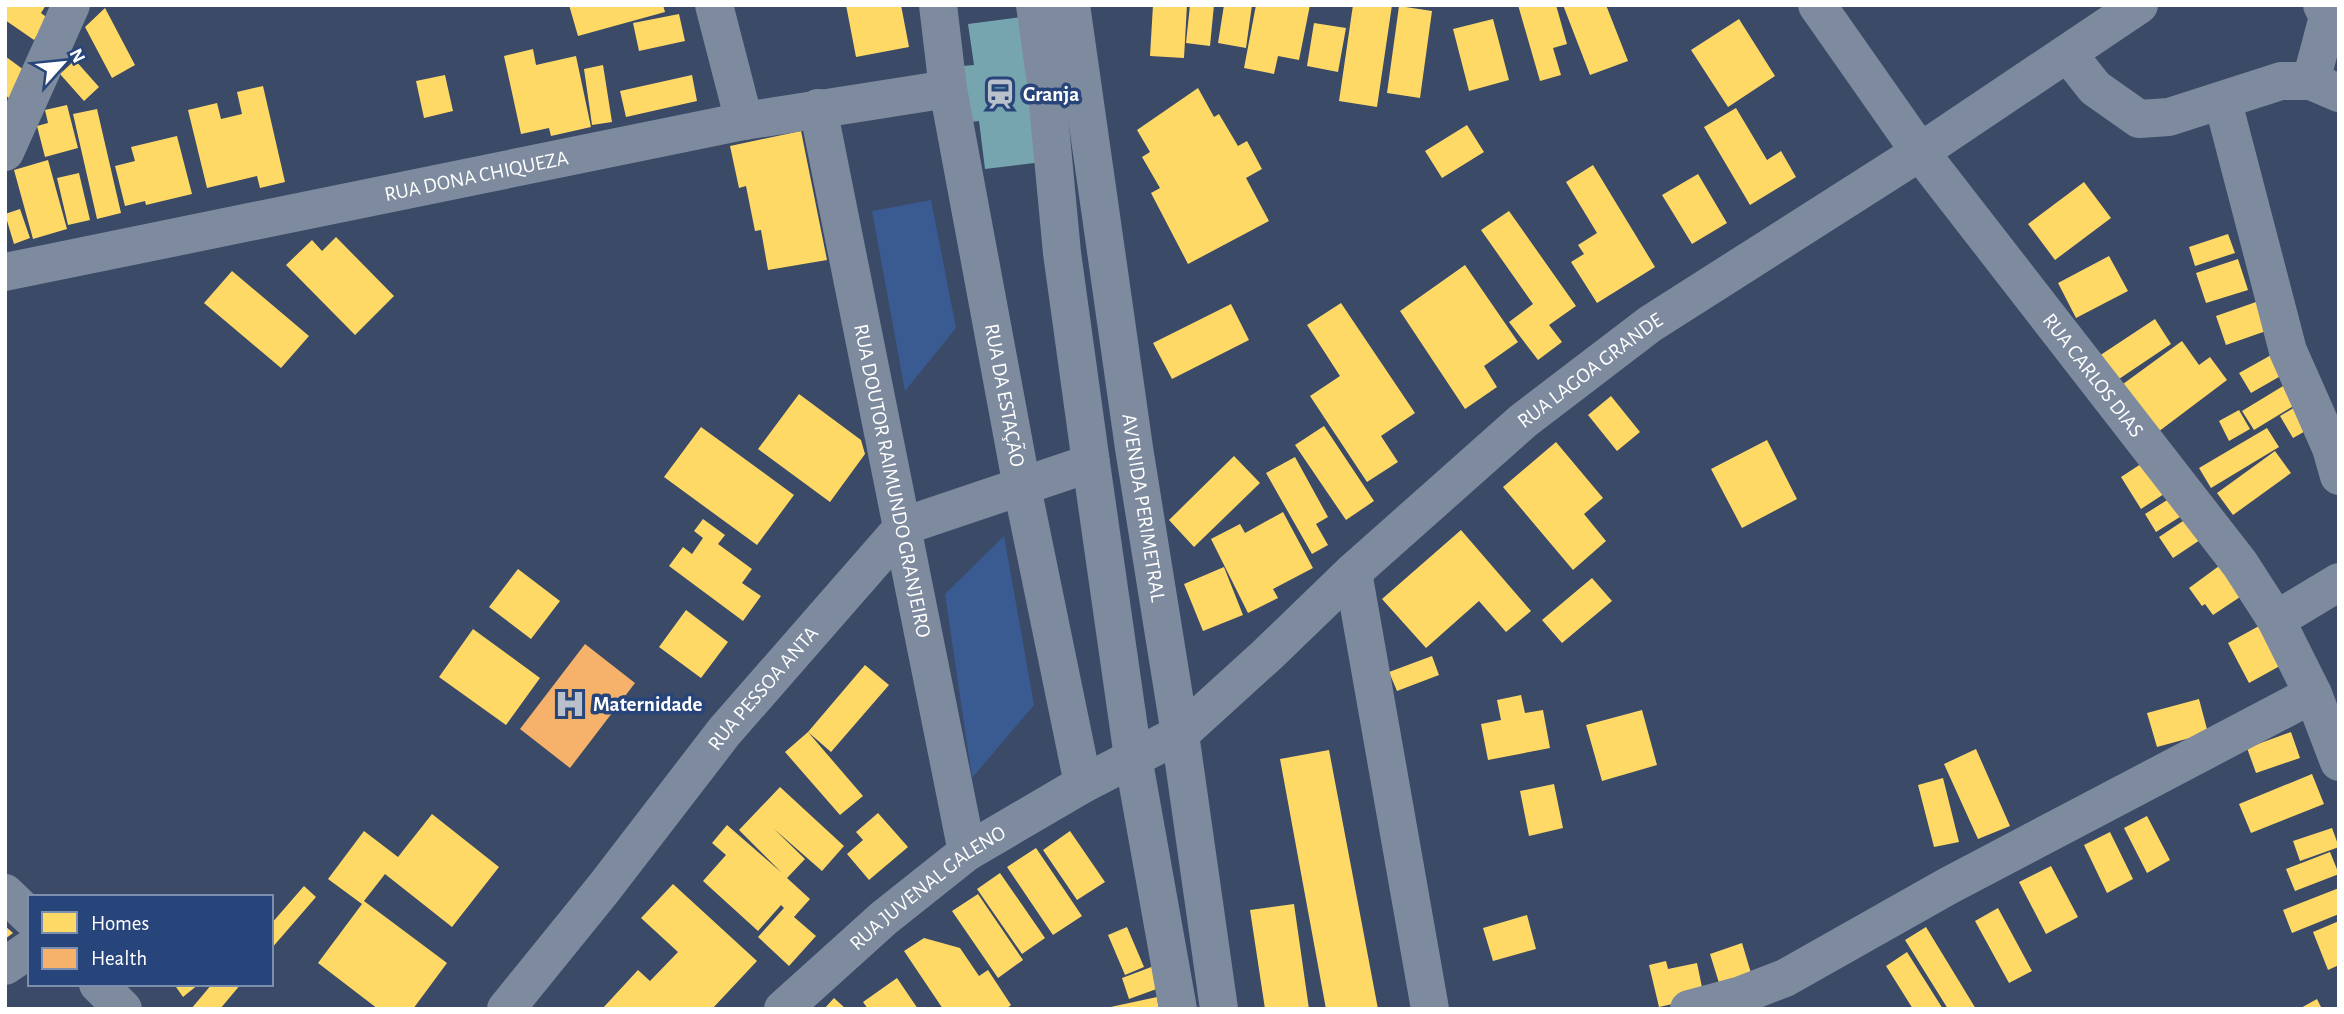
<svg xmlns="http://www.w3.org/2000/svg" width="2344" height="1014" viewBox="0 0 2344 1014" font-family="'Alegreya Sans',sans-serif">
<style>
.green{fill:#3a5b91}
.homes{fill:#ffd966}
.health{fill:#f6b26b}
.public{fill:#76a5af}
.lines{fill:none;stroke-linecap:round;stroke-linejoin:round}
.minor{stroke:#7e8b9e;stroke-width:38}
.labels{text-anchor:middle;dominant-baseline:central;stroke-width:7;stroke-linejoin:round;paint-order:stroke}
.poi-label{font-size:21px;font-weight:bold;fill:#fff;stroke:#27457a;text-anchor:start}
.street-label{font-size:21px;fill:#fff;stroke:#27457a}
</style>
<rect width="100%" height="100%" fill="#3a4a67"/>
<path class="green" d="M 931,200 L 956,328 L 905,391 L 872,211 Z
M 1004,536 L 1034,705 L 972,778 L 945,594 Z"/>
<path class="homes" d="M 5,5 L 46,5 L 41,13 L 49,19 L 34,40 L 5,20 Z
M 569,5 L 663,5 L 665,12 L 578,36 Z
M 846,5 L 901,5 L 909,47 L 856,57 Z
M 1153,5 L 1187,5 L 1184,58 L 1150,56 Z
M 1190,5 L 1214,5 L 1210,46 L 1186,43 Z
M 1224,5 L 1252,5 L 1246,48 L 1218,43 Z
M 1256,5 L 1310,5 L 1299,60 L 1278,56 L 1274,74 L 1244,68 Z
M 1353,5 L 1392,5 L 1377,107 L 1339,101 Z
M 1518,5 L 1556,5 L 1567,44 L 1553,48 L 1561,75 L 1540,81 Z
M 1563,5 L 1606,5 L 1628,61 L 1590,75 Z
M 1399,6 L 1432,11 L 1420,98 L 1387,93 Z
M 105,8 L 135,65 L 112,78 L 85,27 Z
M 679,14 L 685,41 L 639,51 L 633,23 Z
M 1493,19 L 1509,80 L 1469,91 L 1453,29 Z
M 1739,19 L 1775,76 L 1728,107 L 1691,50 Z
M 1314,23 L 1346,28 L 1338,72 L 1307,66 Z
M 533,49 L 536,65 L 576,56 L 591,127 L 551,136 L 549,128 L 521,134 L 504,56 Z
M 5,56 L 28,73 L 10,99 L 5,95 Z
M 75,60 L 99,87 L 84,101 L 60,74 Z
M 603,65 L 612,122 L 592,125 L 584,69 Z
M 445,75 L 453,111 L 424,118 L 416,81 Z
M 692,75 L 697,101 L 626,117 L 620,91 Z
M 263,86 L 285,182 L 260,188 L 257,176 L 207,188 L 188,110 L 217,103 L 221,119 L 242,114 L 237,92 Z
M 1198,88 L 1214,117 L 1219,114 L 1238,146 L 1247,141 L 1262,169 L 1246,178 L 1269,221 L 1188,264 L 1151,193 L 1160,188 L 1142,157 L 1150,152 L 1137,130 Z
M 67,105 L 78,148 L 45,157 L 37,126 L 48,123 L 45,110 Z
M 1736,108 L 1767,160 L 1781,151 L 1796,177 L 1750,205 L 1704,127 Z
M 97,109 L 121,213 L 97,219 L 73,114 Z
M 1467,125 L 1484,152 L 1442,178 L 1425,151 Z
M 801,131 L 827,260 L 768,270 L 761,230 L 755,231 L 746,186 L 739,188 L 730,146 Z
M 177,136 L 192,194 L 146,205 L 145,201 L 125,206 L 115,166 L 135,161 L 131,147 Z
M 48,160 L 67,229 L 33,239 L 14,170 Z
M 1593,165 L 1655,267 L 1597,303 L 1571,262 L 1584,254 L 1578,245 L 1597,233 L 1566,182 Z
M 79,173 L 90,220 L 68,225 L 57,178 Z
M 1698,174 L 1727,223 L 1692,244 L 1662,195 Z
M 2084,182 L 2111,218 L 2055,260 L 2028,224 Z
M 20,209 L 30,238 L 14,244 L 5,214 Z
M 1509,211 L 1576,306 L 1549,325 L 1562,342 L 1538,360 L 1509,322 L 1533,304 L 1481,230 Z
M 2228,234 L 2235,253 L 2195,266 L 2189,247 Z
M 336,237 L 394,296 L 355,335 L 286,265 L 312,240 L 322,251 Z
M 2109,256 L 2128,291 L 2076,318 L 2058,283 Z
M 2238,259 L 2248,290 L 2206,303 L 2196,273 Z
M 1465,265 L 1518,342 L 1484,366 L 1497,387 L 1465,409 L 1400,311 Z
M 232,271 L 309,336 L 281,368 L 204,303 Z
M 2256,302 L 2266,331 L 2226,345 L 2216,316 Z
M 1341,303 L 1415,413 L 1381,436 L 1398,462 L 1367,482 L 1310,396 L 1340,376 L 1307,325 Z
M 1231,304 L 1249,340 L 1172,379 L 1153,343 Z
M 2155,319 L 2171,344 L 2116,381 L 2099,356 Z
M 2182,341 L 2199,365 L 2210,357 L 2227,380 L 2158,432 L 2123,384 Z
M 2273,354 L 2284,374 L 2251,393 L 2239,373 Z
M 2293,380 L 2305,399 L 2254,430 L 2242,411 Z
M 799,394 L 861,440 L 865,454 L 830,502 L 758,449 Z
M 1611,396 L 1640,432 L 1617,451 L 1588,415 Z
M 2305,401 L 2318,424 L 2293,438 L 2280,416 Z
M 2239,410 L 2250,429 L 2229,441 L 2219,421 Z
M 1324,426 L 1374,501 L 1346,520 L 1295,445 Z
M 701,427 L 794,495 L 757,545 L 664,477 Z
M 2267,428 L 2279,447 L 2211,488 L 2199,468 Z
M 1767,440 L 1797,499 L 1742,528 L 1711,469 Z
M 1556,442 L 1603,498 L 1584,514 L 1606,541 L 1573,570 L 1503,487 Z
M 2275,451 L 2291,473 L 2233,515 L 2217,493 Z
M 1234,456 L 1260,483 L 1194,547 L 1169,520 Z
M 1295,457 L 1328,517 L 1316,524 L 1328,545 L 1312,554 L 1266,473 Z
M 2147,460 L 2167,492 L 2141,509 L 2121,477 Z
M 2172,497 L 2183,515 L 2156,532 L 2145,514 Z
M 1283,512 L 1313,568 L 1273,589 L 1278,598 L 1248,613 L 1211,539 L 1240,524 L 1245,533 Z
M 703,519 L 725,535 L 718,544 L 752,569 L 742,583 L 761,596 L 743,621 L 669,566 L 683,547 L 692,554 L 703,538 L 694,531 Z
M 2186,519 L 2200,540 L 2173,558 L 2159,537 Z
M 1461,530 L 1531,611 L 1506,632 L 1479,601 L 1426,648 L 1382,599 Z
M 2219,566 L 2240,597 L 2213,615 L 2205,604 L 2202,606 L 2189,588 Z
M 1224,567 L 1243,615 L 1203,631 L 1184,584 Z
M 518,569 L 560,601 L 531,639 L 489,607 Z
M 1592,578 L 1612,601 L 1562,643 L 1542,620 Z
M 686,610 L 728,642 L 701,678 L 659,647 Z
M 2268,621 L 2289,661 L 2249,683 L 2228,643 Z
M 473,629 L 540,678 L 506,725 L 439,677 Z
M 1432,656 L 1439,675 L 1397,691 L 1389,672 Z
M 865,665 L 889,685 L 831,752 L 808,732 Z
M 1521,695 L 1525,713 L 1543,710 L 1550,748 L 1488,760 L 1481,724 L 1501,720 L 1497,700 Z
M 2199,699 L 2208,733 L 2157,747 L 2147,713 Z
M 1642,710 L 1657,765 L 1602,781 L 1586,725 Z
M 808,732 L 863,796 L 840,815 L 785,752 Z
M 2291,732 L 2300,758 L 2256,773 L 2247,748 Z
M 1976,749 L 2010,826 L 1978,839 L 1944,764 Z
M 1329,750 L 1378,1009 L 1326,1009 L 1280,759 Z
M 2312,774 L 2324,804 L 2251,833 L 2239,804 Z
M 1943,778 L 1959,842 L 1934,847 L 1918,785 Z
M 1554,784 L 1563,828 L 1529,836 L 1520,791 Z
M 780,787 L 844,846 L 822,871 L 773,828 L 805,859 L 787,878 L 810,899 L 794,917 L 816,936 L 789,966 L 758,937 L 784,908 L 781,905 L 758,931 L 703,881 L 726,855 L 712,843 L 727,825 L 782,873 L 739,830 Z
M 878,813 L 908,847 L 869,880 L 847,854 L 863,840 L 856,832 Z
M 432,814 L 499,867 L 452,927 L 385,874 L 364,901 L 447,963 L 413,1009 L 378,1009 L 318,963 L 362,904 L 328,879 L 364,831 L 398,857 Z
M 2147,816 L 2170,860 L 2147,873 L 2124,828 Z
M 2332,828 L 2339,847 L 2300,861 L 2293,841 Z
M 1070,831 L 1105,882 L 1077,900 L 1043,850 Z
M 2110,832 L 2133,879 L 2107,893 L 2084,845 Z
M 1036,848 L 1082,916 L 1053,935 L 1007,867 Z
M 2330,852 L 2339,874 L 2295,891 L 2286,869 Z
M 2051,866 L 2078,917 L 2046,934 L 2019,882 Z
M 1000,873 L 1045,938 L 1022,954 L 977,889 Z
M 673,884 L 757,961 L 712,1009 L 602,1009 L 638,970 L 650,981 L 678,952 L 641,918 Z
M 304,886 L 316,897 L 271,949 L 271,924 Z
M 2339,888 L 2339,914 L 2292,933 L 2283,910 Z
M 978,894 L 1023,960 L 998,978 L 952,911 Z
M 1294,904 L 1309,1009 L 1265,1009 L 1250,910 Z
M 1998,908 L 2032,971 L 2009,983 L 1975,921 Z
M 1527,915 L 1536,949 L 1493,961 L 1483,928 Z
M 2339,921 L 2339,965 L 2328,970 L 2313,932 Z
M 5,926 L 13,933 L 5,939 Z
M 1127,927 L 1144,967 L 1125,975 L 1108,935 Z
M 1926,927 L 1976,1009 L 1948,1009 L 1905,940 Z
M 924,938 L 960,948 L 979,976 L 988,970 L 1011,1005 L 1006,1009 L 943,1009 L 904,951 Z
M 1742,943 L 1751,973 L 1719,983 L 1710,954 Z
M 1907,952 L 1943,1009 L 1913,1009 L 1886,966 Z
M 1666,961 L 1668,969 L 1697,963 L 1704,997 L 1659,1007 L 1649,965 Z
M 1154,966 L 1162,987 L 1129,999 L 1122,978 Z
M 897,978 L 918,1009 L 868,1009 L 863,1002 Z
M 174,984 L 199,984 L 183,997 Z
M 212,984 L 241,984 L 220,1009 L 191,1009 Z
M 1157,997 L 1159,1009 L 1106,1009 L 1106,1008 Z
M 834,998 L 846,1009 L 824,1009 Z
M 2317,999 L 2322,1009 L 2299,1009 Z"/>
<path class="health" d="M 585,644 L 635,683 L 570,768 L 520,729 Z"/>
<path class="public" d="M 1022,17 L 1042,162 L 985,169 L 979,121 L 971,122 L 963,66 L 974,65 L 968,24 Z"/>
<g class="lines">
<g class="minor">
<path d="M 714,5 L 744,121"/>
<path id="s1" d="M 938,5 L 948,89 L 1022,487 L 1083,784"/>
<path d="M 1035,5 L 1046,83 L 1062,253 L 1091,463 L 1133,757 L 1178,1009"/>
<path id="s2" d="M 1071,5 L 1134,448 L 1180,734 L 1219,1009"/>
<path id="s3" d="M 1817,5 L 1920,152 L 2240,564 L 2276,620 L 2313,694 L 2339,762"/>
<path d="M 2068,54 L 2095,88 L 2139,119 L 2169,117 L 2281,81 L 2311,81 L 2339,93"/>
<path d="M 2311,81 L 2328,17 L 2322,5"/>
<path d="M 2223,102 L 2288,351 L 2331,448 L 2339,476"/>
<path id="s4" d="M 818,108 C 866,356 919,604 967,852"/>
<path d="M 5,152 L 71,5"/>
<path id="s5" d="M 5,272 L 744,121 L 948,89"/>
<path d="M 1353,572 L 1430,1009"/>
<path d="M 2276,620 L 2339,582"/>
<path d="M 5,893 L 30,917"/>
<path d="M 5,966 L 30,949"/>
<path d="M 98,984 L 123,1009"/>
<path id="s6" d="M 506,1009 L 604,888 L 724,732 L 904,526 L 1091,463"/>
<path id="s7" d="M 783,1009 L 884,918 L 967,852 L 1083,784 L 1180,734 L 1267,655 L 1353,572 L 1523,421 L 1650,324 L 1920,152 L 2139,5"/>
<path d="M 1689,1009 L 1741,995 L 1785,978 L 1948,886 L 2313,694"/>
</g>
</g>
<defs>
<g id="station-bare" transform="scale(2.415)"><path d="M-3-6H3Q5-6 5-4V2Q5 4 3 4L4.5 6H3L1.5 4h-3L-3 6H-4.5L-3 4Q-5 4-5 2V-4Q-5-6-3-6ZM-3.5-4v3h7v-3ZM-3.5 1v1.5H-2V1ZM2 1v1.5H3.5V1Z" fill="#bac0ca" stroke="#27457a" stroke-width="2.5" paint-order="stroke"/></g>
<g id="hospital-bare" transform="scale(2.415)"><path d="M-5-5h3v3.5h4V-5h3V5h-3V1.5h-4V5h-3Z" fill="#bac0ca" stroke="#27457a" stroke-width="2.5" paint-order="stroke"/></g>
</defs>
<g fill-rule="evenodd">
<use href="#station-bare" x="1000" y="94"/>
<use href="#hospital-bare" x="570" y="704"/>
</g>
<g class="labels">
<g class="poi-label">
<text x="1023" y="94">Granja</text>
<text x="593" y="704">Maternidade</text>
</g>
<g class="street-label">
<text stroke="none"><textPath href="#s5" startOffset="481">RUA DONA CHIQUEZA</textPath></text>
<text stroke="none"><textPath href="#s7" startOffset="1034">RUA LAGOA GRANDE</textPath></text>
<text stroke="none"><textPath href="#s3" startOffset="462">RUA CARLOS DIAS</textPath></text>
<text stroke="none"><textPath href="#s1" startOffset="396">RUA DA ESTAÇÃO</textPath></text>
<text stroke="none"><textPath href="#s4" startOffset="380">RUA DOUTOR RAIMUNDO GRANJEIRO</textPath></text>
<text stroke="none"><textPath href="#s2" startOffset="508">AVENIDA PERIMETRAL</textPath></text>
<text stroke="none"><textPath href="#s6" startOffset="411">RUA PESSOA ANTA</textPath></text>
<text stroke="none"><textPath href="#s7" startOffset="189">RUA JUVENAL GALENO</textPath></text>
</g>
</g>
<rect width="2344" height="1014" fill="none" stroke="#ffffff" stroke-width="14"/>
<rect x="28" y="895" width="245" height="91" fill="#27457a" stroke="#7d8faf" stroke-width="2"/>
<rect x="42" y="912" width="35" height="21" fill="#ffd966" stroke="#7d8faf" stroke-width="2"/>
<text x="91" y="930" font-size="21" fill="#ffffff">Homes</text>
<rect x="42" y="948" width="35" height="21" fill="#f6b26b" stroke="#7d8faf" stroke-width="2"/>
<text x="91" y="965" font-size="21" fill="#ffffff">Health</text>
<g transform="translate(63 63) rotate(63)" stroke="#27457a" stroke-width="5" paint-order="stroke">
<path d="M0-5L12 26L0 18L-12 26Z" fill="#ffffff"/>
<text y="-10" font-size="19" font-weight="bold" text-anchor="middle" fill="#ffffff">N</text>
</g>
</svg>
